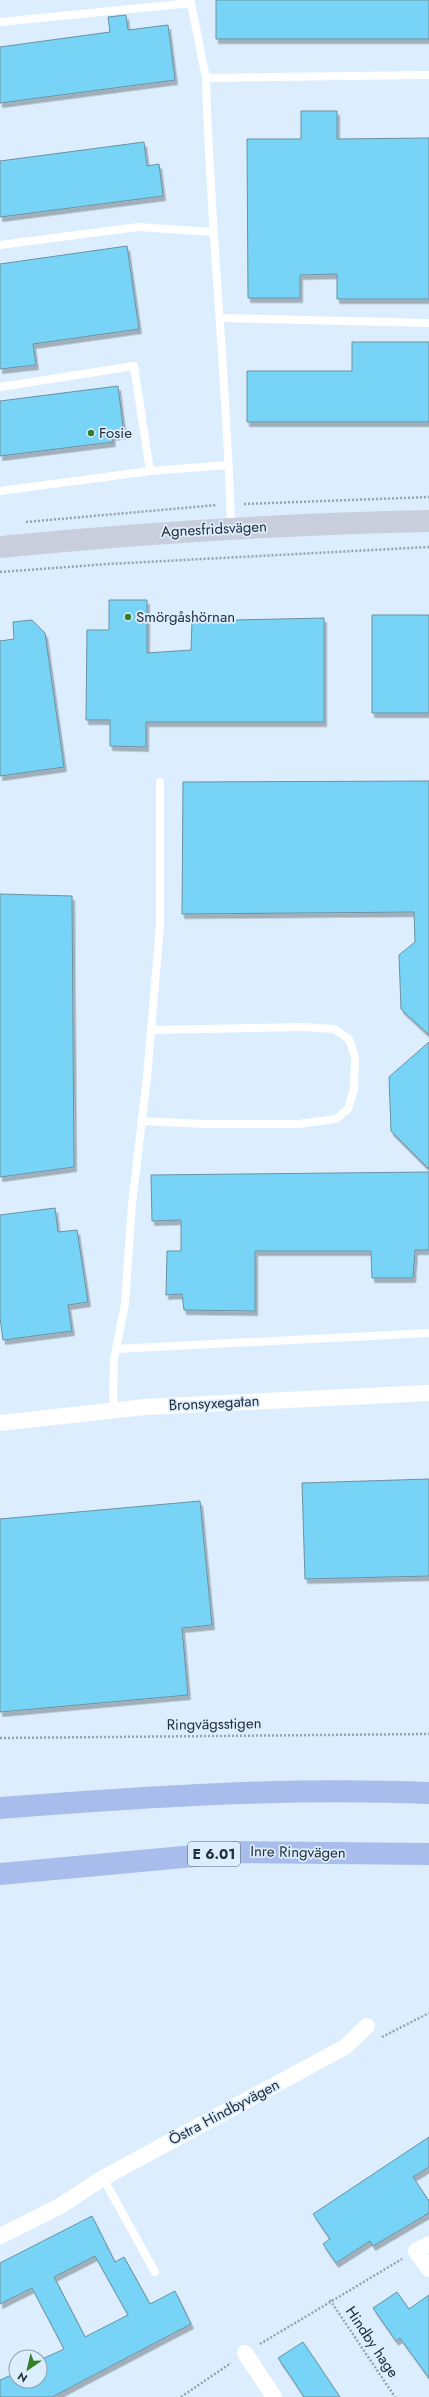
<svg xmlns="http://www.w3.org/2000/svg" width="429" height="2397" viewBox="0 0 429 2397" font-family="Jost,sans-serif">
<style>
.building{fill:#77d4f7;stroke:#6a91a0;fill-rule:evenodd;filter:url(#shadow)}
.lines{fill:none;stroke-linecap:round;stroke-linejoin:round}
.path{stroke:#93a3b0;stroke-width:2.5;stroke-dasharray:2 2;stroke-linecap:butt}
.lane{stroke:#fff;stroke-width:8}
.street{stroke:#fff;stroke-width:16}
.secondary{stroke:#c8cedc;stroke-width:22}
.highway{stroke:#a8bdec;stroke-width:22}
.poi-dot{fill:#337f28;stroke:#dceefe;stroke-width:1.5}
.labels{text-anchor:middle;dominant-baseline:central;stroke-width:3.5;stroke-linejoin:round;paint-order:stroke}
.shield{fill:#dceefe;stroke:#5a6874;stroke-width:1}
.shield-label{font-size:14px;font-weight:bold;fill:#232f39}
.poi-label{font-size:15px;fill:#232f39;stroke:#dceefe;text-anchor:start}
.street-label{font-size:15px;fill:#232f39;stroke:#dceefe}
</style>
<defs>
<filter id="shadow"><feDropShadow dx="2.5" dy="4.5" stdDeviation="0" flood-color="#0004"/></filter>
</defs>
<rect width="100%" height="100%" fill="#dceefe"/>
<path class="building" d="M 216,0 L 429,0 L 429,39 L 216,39 Z
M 126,15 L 128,30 L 168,25 L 175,80 L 0,103 L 0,47 L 110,32 L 108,17 Z
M 301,111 L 337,111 L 337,139 L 429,138 L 429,299 L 337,299 L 337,274 L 300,275 L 300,298 L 248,298 L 247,139 L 301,139 Z
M 144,142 L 147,166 L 159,164 L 163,196 L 0,217 L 0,161 Z
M 127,246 L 139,329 L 33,344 L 36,365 L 0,369 L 0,264 Z
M 352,342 L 429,342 L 429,422 L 247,422 L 247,371 L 352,371 Z
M 118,386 L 124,434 L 112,436 L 113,442 L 0,456 L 0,401 Z
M 109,600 L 147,600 L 147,653 L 191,650 L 192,621 L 324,618 L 324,722 L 146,722 L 146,747 L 110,746 L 110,720 L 86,720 L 87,630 L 109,630 Z
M 372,615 L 429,615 L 429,713 L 372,713 Z
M 32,620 L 45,633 L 64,767 L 0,776 L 0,641 L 14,639 L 13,622 Z
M 429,781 L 429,1035 L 401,1009 L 399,955 L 415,942 L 414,912 L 182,914 L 183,782 Z
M 0,894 L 72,896 L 74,1167 L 0,1177 Z
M 429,1042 L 429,1169 L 391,1131 L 389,1077 Z
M 429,1172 L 429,1250 L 415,1250 L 413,1278 L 372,1278 L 371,1251 L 255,1251 L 255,1311 L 184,1310 L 182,1294 L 166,1295 L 167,1251 L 181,1251 L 181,1220 L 152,1221 L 151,1175 Z
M 55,1208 L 58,1232 L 77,1230 L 88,1302 L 68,1305 L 72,1331 L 3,1340 L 0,1318 L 0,1215 Z
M 429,1479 L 429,1576 L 305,1579 L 302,1483 Z
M 200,1501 L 212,1625 L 182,1628 L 188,1695 L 0,1712 L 0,1519 Z
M 429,2137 L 429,2167 L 413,2177 L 429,2201 L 429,2213 L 373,2246 L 370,2241 L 336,2263 L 323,2244 L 330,2239 L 313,2214 Z
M 92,2216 L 115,2262 L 124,2257 L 150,2304 L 175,2291 L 191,2324 L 52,2397 L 0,2397 L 0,2380 L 16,2373 L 16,2381 L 40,2381 L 40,2360 L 64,2349 L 32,2288 L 0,2304 L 0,2263 ZM 95,2256 L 128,2315 L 85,2337 L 54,2277 Z
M 397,2292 L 409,2309 L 429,2295 L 429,2378 L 400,2338 L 396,2341 L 373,2308 Z
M 303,2342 L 316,2361 L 340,2397 L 304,2397 L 291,2377 L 278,2358 Z"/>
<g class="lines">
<path class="path" d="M 244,504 L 429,497
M 26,522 L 217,505
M 0,572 L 108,564 L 429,547
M 0,1738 L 429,1734
M 382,2037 L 429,2013
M 330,2300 L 395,2397
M 260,2344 L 402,2259
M 181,2397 L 231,2363"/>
<path class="lane" d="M 0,22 L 191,3 L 206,78
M 0,245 L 138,227 L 213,232
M 221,318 L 429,323
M 0,387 L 134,366 L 150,471
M 0,491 L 150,471 L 229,465
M 231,528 C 227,377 210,228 206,78 L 429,75
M 141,1121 L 205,1124 L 298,1124 L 336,1119 L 348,1109 L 354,1089 L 355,1057 L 349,1039 L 334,1029 L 303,1027 L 151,1030
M 116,1349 L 429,1333
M 113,1411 L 114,1359 L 125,1304 L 132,1204 L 147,1077 L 160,926 L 160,782
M 103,2178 L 155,2272"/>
<path class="street" d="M 0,1423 L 145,1407 L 429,1393
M 0,2236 L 60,2206 L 103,2178 L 345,2047 L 367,2026
M 429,2244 L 416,2251 L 429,2269
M 245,2353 L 274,2397"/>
<path class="secondary" d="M 0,547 C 143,533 285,524 429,521"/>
<path class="highway" d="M 0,1808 C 143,1797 286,1787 429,1793
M 0,1874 L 237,1852 L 429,1854"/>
</g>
<g class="poi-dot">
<circle cx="91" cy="433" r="4"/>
<circle cx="128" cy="617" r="4"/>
</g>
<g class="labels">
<rect class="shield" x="188" y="1842" width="52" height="24" rx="3"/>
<g class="shield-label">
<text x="214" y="1854">E 6.01</text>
</g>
<g class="poi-label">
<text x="99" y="433">Fosie</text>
<text x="136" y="617">Smörgåshörnan</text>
</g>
<g class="street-label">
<text transform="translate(214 529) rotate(-3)">Agnesfridsvägen</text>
<text transform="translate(214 1403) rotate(-3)">Bronsyxegatan</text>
<text transform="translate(214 1724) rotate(-1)">Ringvägsstigen</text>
<text transform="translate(298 1852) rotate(1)">Inre Ringvägen</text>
<text transform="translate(224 2112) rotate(-28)">Östra Hindbyvägen</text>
<text transform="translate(372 2342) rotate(56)">Hindby hage</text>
</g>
</g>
<g transform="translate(28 2369) rotate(214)"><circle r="19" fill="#dceefe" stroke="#92a2af"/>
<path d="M0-3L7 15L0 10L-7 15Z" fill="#337f28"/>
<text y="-6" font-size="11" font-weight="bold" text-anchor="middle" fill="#232f39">N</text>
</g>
</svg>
